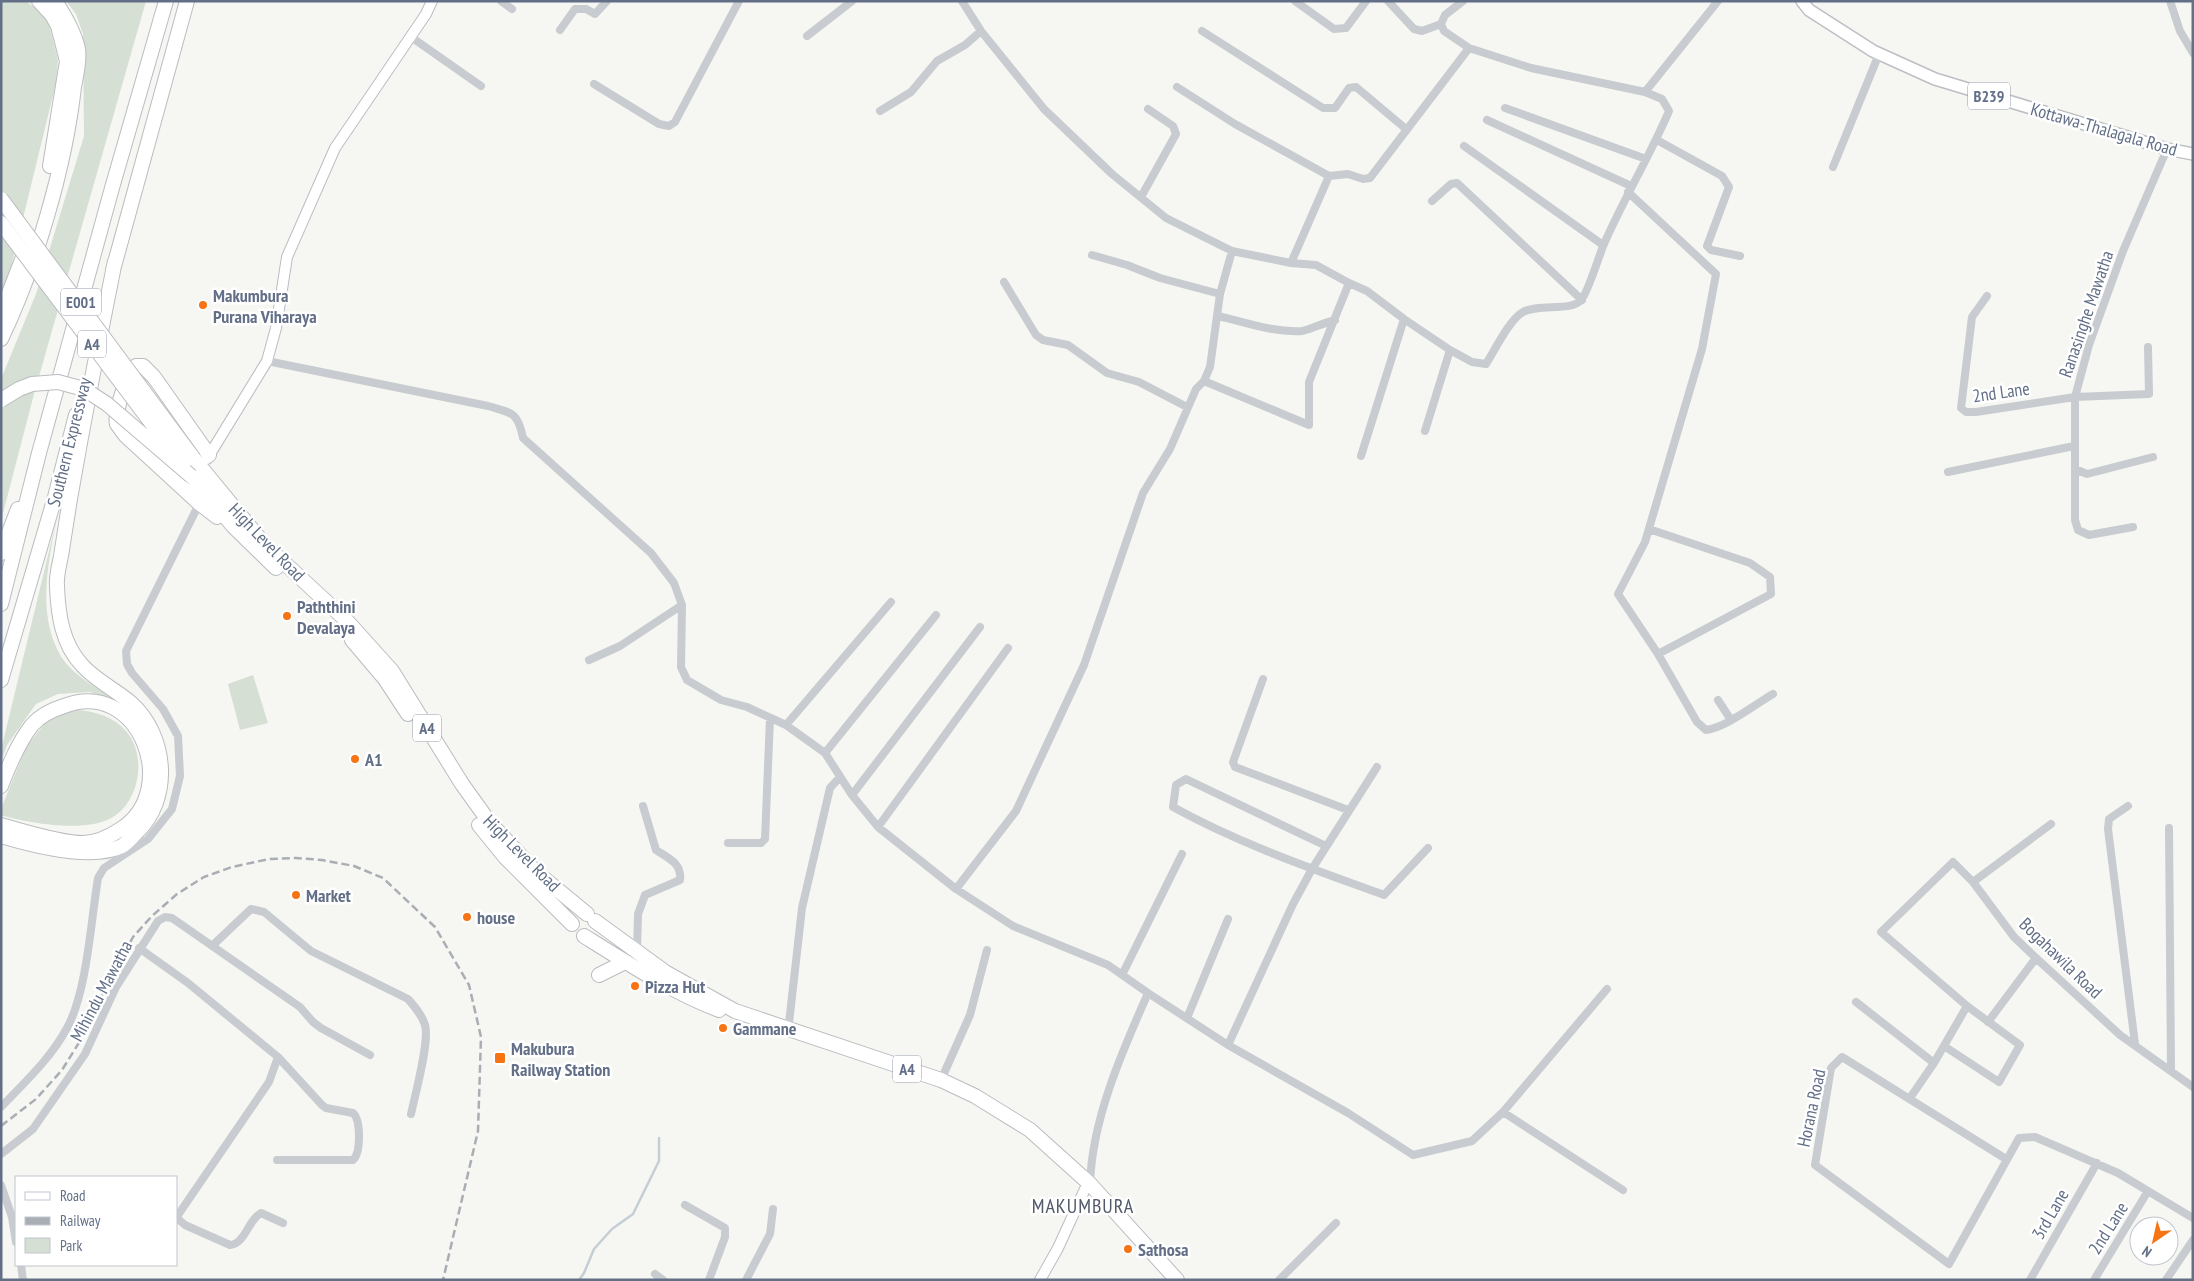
<svg xmlns="http://www.w3.org/2000/svg" width="2194" height="1281" viewBox="0 0 2194 1281" font-family="'PT Sans Narrow',sans-serif">
<style>
.green{fill:#d5dfd3}
.lines{fill:none;stroke-linecap:round;stroke-linejoin:round}
.stream{stroke:#c6ced5;stroke-width:2.5}
.secondary-casing{stroke:#babdc4;stroke-width:12}
.primary-casing{stroke:#bdbfc4;stroke-width:14}
.highway-casing{stroke:#babcc0;stroke-width:16}
.street{stroke:#c8cbcf;stroke-width:8}
.secondary{stroke:#fff;stroke-width:10}
.primary{stroke:#fff;stroke-width:11}
.highway{stroke:#fff;stroke-width:14}
.rail{stroke:#a9adb4;stroke-width:2.5;stroke-dasharray:8 4;stroke-linecap:butt}
.highway-bridge-casing{stroke:#babcc0;stroke-width:16;stroke-linecap:butt}
.highway-bridge{stroke:#fff;stroke-width:14}
.poi-dot{fill:#f67413;stroke:#fff;stroke-width:2}
.labels{text-anchor:middle;dominant-baseline:central;stroke-width:5;stroke-linejoin:round;paint-order:stroke}
.shield{fill:#fff;stroke:#919aab;stroke-width:1}
.shield-label{font-size:16px;font-weight:bold;fill:#626f87}
.street-label{font-size:18px;fill:#626f87;stroke:#fff}
.poi-label{font-size:18px;font-weight:bold;fill:#626f87;stroke:#fff;text-anchor:start}
.quarter-label{font-size:20px;letter-spacing:1px;fill:#515a6b;stroke:#fff}
</style>
<rect width="100%" height="100%" fill="#f6f7f3"/>
<path class="green" d="M 1,1 L 26,1 L 39,11 L 49,24 L 58,60 L 56,83 L 7,284 L 1,301 Z
M 66,1 L 146,1 L 34,394 L 1,521 L 1,379 L 36,294 L 84,136 L 83,34 L 76,14 Z
M 57,518 C 48,564 36,616 62,658 C 74,676 99,689 117,701 L 113,703 L 90,692 L 58,694 L 36,704 L 7,745 L 1,762 L 1,750 Z
M 253,675 L 268,723 L 240,730 L 228,684 Z
M 69,709 C 88,710 108,714 122,727 C 147,749 142,796 116,815 C 91,834 30,824 1,815 L 1,809 L 26,747 L 50,717 Z"/>
<g class="lines">
<path class="stream" d="M 579,1280 L 584,1273 L 594,1249 L 612,1229 L 633,1214 L 659,1161 L 659,1138"/>
<g class="secondary-casing">
<path id="secondary" d="M 207,459 L 267,361 L 276,328 L 287,257 L 335,148 L 426,14 L 432,1
M 1040,1280 L 1058,1248 L 1085,1189 L 1090,1184"/>
</g>
<g class="primary-casing">
<path id="primary" d="M 1802,1 L 1809,10 L 1873,51 L 1935,79 L 2167,149 L 2193,154"/>
</g>
<g class="highway-casing">
<path id="highway" d="M 39,1 L 52,15 L 58,26 L 67,61 L 50,166
M 113,270 L 187,1
M 1,314 L 28,244
M 1,339 C 36,266 65,167 74,87 C 76,76 80,60 78,49 C 74,31 65,16 55,1
M 209,455 L 154,377 L 143,366 L 136,366 C 127,375 114,412 117,424 L 125,435 L 199,503 L 217,517
M 194,459 L 264,544 L 347,621 L 392,671 L 462,784 L 490,823 L 536,872 L 587,914
M 185,468 L 233,526 L 276,568
M 1,553 L 18,509
M 1,604 L 39,453 L 112,188 L 166,1
M 352,640 L 385,679 L 408,714
M 1,680 L 55,497 L 76,415
M 1,786 C 9,765 18,743 32,725 C 41,715 51,710 64,706 C 139,677 182,790 121,829 C 109,837 97,843 83,843 C 60,843 23,831 1,825
M 479,825 L 505,857 L 572,924
M 1,836 C 31,845 92,861 122,846 C 127,843 132,837 136,833 C 173,799 167,735 131,703 C 116,690 95,680 82,665 C 62,644 58,614 57,586 C 56,577 59,566 61,556 C 64,537 67,518 70,499 C 84,419 99,340 115,261
M 595,921 L 665,972 L 735,1011 L 941,1080 L 975,1096 L 1030,1130 L 1090,1184 L 1177,1280
M 584,936 C 627,963 672,992 719,1010
M 599,975 L 625,962"/>
</g>
<path class="street" d="M 501,1 L 512,9
M 962,1 L 981,31 L 1044,109 L 1112,174 L 1166,218 L 1232,251 L 1291,263 L 1316,265 L 1349,283 L 1309,382 L 1309,425 L 1204,381
M 1295,1 L 1334,29 L 1346,28 L 1366,1
M 1388,1 L 1414,29 L 1422,31 L 1441,24
M 2170,1 L 2180,31 L 2193,53
M 560,30 L 575,9 L 586,9 L 595,14 L 607,1
M 1202,31 L 1323,108 L 1335,108 L 1349,88 L 1356,87 L 1406,129
M 807,36 L 852,1
M 411,37 L 481,86
M 594,84 L 659,124 L 669,126 L 675,122 L 739,1
M 1177,87 L 1235,124 L 1329,176 L 1291,263
M 1645,92 L 1718,1
M 1505,108 L 1646,159
M 880,111 L 911,92 L 937,61 L 965,45 L 981,31
M 1487,120 L 1631,186
M 1657,140 L 1722,176 L 1729,187 L 1707,246 L 1711,250 L 1740,256
M 1464,146 L 1603,245
M 1833,167 L 1879,54
M 1329,176 L 1348,174 L 1363,179 L 1370,178 L 1469,48
M 1628,192 L 1716,274 L 1702,349 L 1645,542 L 1618,594 L 1658,654 L 1697,722 L 1706,730 C 1727,727 1754,705 1773,694
M 1141,197 L 1176,134 L 1173,126 L 1148,109
M 1432,201 L 1451,184 L 1457,183 L 1582,300
M 1092,255 L 1127,265 L 1160,278 L 1220,294
M 1004,282 L 1036,335 L 1043,340 L 1068,345 L 1107,373 L 1139,382 L 1187,407
M 1349,283 L 1367,291 L 1404,319 L 1450,350 L 1472,362 L 1486,364 C 1495,350 1509,320 1523,312 C 1539,303 1571,312 1581,300 C 1588,293 1599,255 1604,244 C 1624,198 1650,156 1669,111 L 1662,99 L 1645,92 L 1531,68 L 1469,48 L 1444,31 L 1441,24 L 1445,15 L 1463,1
M 1987,296 L 1972,317 L 1961,408 L 1966,412 L 1976,412 L 2075,397 L 2149,394 L 2148,347
M 1218,316 C 1245,322 1274,333 1302,331 C 1309,330 1326,322 1335,320
M 267,361 L 488,406 C 512,413 518,412 523,438 L 651,553 L 674,583 L 682,605 L 681,667 L 687,680 L 721,700 L 747,707 L 786,725 L 825,753 L 852,795 L 878,827 L 956,889 L 1013,926 L 1108,965 L 1148,993 C 1122,1052 1092,1119 1090,1184
M 1425,431 L 1450,350
M 1361,456 L 1404,319
M 2075,469 L 2087,474 L 2153,457
M 1948,472 L 2074,446
M 2133,527 L 2089,535 L 2078,530 L 2075,520 L 2075,397 L 2089,345 L 2123,251 L 2167,149
M 1649,529 L 1750,563 L 1770,577 L 1771,594 L 1658,654
M 589,660 L 620,646 L 682,605
M 1263,679 L 1233,762 L 1235,767 L 1348,810
M 1718,700 L 1731,720
M 786,725 L 891,602
M 825,753 L 936,615
M 852,795 L 980,627
M 2128,806 L 2109,819 L 2108,829 L 2135,1044
M 2051,824 L 1973,882 L 2014,937 L 2036,958 L 2120,1035 L 2193,1087
M 878,827 L 1008,648
M 2169,828 L 2171,1070
M 728,843 L 761,843 L 765,839 L 770,718
M 1326,846 L 1186,779 L 1176,785 L 1173,807 C 1240,844 1313,869 1384,895 L 1428,848
M 956,889 L 1016,811 L 1084,665 L 1143,493 L 1170,449 L 1196,389 L 1204,381 L 1210,367 L 1220,294 L 1232,251
M 212,946 L 251,909 L 264,912 L 311,951 L 408,999 C 415,1007 422,1015 425,1025 C 430,1041 415,1095 411,1114
M 139,948 L 188,983 L 278,1057 L 269,1082 L 178,1215 L 178,1219 L 185,1225 L 230,1245 C 245,1244 248,1220 261,1213 L 283,1223
M 637,952 L 638,914 L 645,895 L 680,880 C 682,863 668,858 656,850 L 643,806
M 1122,975 L 1182,854
M 1148,993 L 1228,1045 L 1293,904 L 1312,869 L 1377,767
M 1856,1002 L 1934,1063
M 1187,1018 L 1228,919
M 1988,1022 L 2036,958
M 788,1032 L 802,908 L 830,788 L 840,777
M 1228,1045 L 1348,1113 L 1413,1155 L 1472,1141 L 1503,1112 L 1607,989
M 1944,1046 L 1999,1082 L 2020,1045 L 1967,1006
M 941,1080 L 970,1015 L 987,950
M 1910,1098 L 1934,1063 L 1967,1006 L 1881,932 L 1953,862 L 1973,882
M 1,1107 C 25,1082 51,1058 67,1028 C 87,992 91,920 98,878 L 104,868 L 148,839 L 172,809 L 180,776 L 178,736 L 163,709 L 132,673 L 127,664 L 126,651 L 200,502
M 1503,1112 L 1623,1190
M 1,1154 L 33,1129 L 85,1054 L 116,987 L 158,921 L 165,917 L 172,918 L 300,1007 L 313,1022 L 321,1028 L 370,1055
M 2006,1159 L 1842,1057 L 1831,1068 L 1815,1165 L 1949,1264 L 2019,1138 L 2035,1137 L 2118,1173 L 2193,1218
M 277,1160 L 353,1160 C 361,1153 361,1120 353,1113 L 326,1108 L 322,1105 L 278,1057
M 1,1185 L 12,1217 L 16,1242
M 685,1205 L 725,1228 L 725,1237 L 709,1280
M 21,1265 L 23,1280
M 655,1274 L 663,1280
M 746,1280 L 770,1234 L 773,1209
M 1279,1280 L 1336,1223
M 2030,1280 L 2097,1163
M 2094,1280 L 2148,1191
M 2166,1280 L 2193,1240"/>
<use href="#secondary" class="secondary"/>
<use href="#primary" class="primary"/>
<use href="#highway" class="highway"/>
<path class="rail" d="M 1,1126 L 36,1099 L 62,1070 L 80,1041 L 100,999 L 133,937 L 152,916 L 177,894 L 204,877 L 232,867 L 269,859 L 296,858 L 322,860 L 354,866 L 383,878 L 435,927 L 469,985 L 481,1037 L 478,1131 L 443,1280"/>
<g class="highway-bridge-casing">
<path id="highway-bridge" d="M 1,199 L 194,459
M 1,223 L 183,465
M 1,400 L 19,389 L 32,384 L 58,382 L 84,389 L 107,404 L 191,476"/>
</g>
<use href="#highway-bridge" class="highway-bridge"/>
</g>
<g class="poi-dot">
<circle cx="203" cy="305" r="5"/>
<circle cx="287" cy="616" r="5"/>
<circle cx="355" cy="759" r="5"/>
<circle cx="296" cy="895" r="5"/>
<circle cx="467" cy="917" r="5"/>
<circle cx="635" cy="986" r="5"/>
<circle cx="723" cy="1028" r="5"/>
<rect x="494" y="1052" width="12" height="12" rx="2.5"/>
<circle cx="1128" cy="1249" r="5"/>
</g>
<g class="labels">
<g class="shield">
<rect x="1968" y="82.5" width="42" height="27" rx="4"/>
<rect x="61" y="288.5" width="40" height="27" rx="4"/>
<rect x="78" y="330.5" width="28" height="27" rx="4"/>
<rect x="413" y="714.5" width="28" height="27" rx="4"/>
<rect x="893" y="1055.5" width="28" height="27" rx="4"/>
</g>
<g class="shield-label">
<text x="1989" y="96">B239</text>
<text x="81" y="302">E001</text>
<text x="92" y="344">A4</text>
<text x="427" y="728">A4</text>
<text x="907" y="1069">A4</text>
</g>
<g class="street-label">
<text transform="translate(2104 129) rotate(16)">Kottawa-Thalagala Road</text>
<text transform="translate(2086 314) rotate(-71)">Ranasinghe Mawatha</text>
<text transform="translate(2001 392) rotate(-8)">2nd Lane</text>
<text transform="translate(69 442) rotate(-76)">Southern Expressway</text>
<text transform="translate(267 542) rotate(46)">High Level Road</text>
<text transform="translate(522 853) rotate(45)">High Level Road</text>
<text transform="translate(2061 958) rotate(44)">Bogahawila Road</text>
<text transform="translate(101 991) rotate(-62)">Mihindu Mawatha</text>
<text transform="translate(1811 1108) rotate(-78)">Horana Road</text>
<text transform="translate(2050 1214) rotate(-60)">3rd Lane</text>
<text transform="translate(2108 1228) rotate(-58)">2nd Lane</text>
</g>
<g class="poi-label">
<text x="213" y="295">Makumbura<tspan x="213" dy="21">Purana Viharaya</tspan></text>
<text x="297" y="606">Paththini<tspan x="297" dy="21">Devalaya</tspan></text>
<text x="365" y="759">A1</text>
<text x="306" y="895">Market</text>
<text x="477" y="917">house</text>
<text x="645" y="986">Pizza Hut</text>
<text x="733" y="1028">Gammane</text>
<text x="511" y="1048">Makubura<tspan x="511" dy="21">Railway Station</tspan></text>
<text x="1138" y="1249">Sathosa</text>
</g>
<g class="quarter-label">
<text x="1083" y="1206">MAKUMBURA</text>
</g>
</g>
<rect width="2194" height="1281" fill="none" stroke="#626f87" stroke-width="5"/>
<rect x="15" y="1176" width="162" height="90" fill="#ffffff" stroke="#c0c5cf"/>
<rect x="25" y="1192" width="25" height="8" fill="#ffffff" stroke="#c0c5cf"/>
<text x="60" y="1201" font-size="15" fill="#626f87">Road</text>
<rect x="25" y="1217" width="25" height="8" fill="#a9adb4" stroke="#c0c5cf"/>
<text x="60" y="1226" font-size="15" fill="#626f87">Railway</text>
<rect x="25" y="1238" width="25" height="15" fill="#d5dfd3" stroke="#c0c5cf"/>
<text x="60" y="1251" font-size="15" fill="#626f87">Park</text>
<g transform="translate(2154 1241) rotate(214)"><circle r="24" fill="#ffffff" stroke="#c0c5cf"/>
<path d="M0-4L9 19L0 12L-9 19Z" fill="#f67413"/>
<text y="-8" font-size="14" font-weight="bold" text-anchor="middle" fill="#626f87">N</text>
</g>
</svg>
